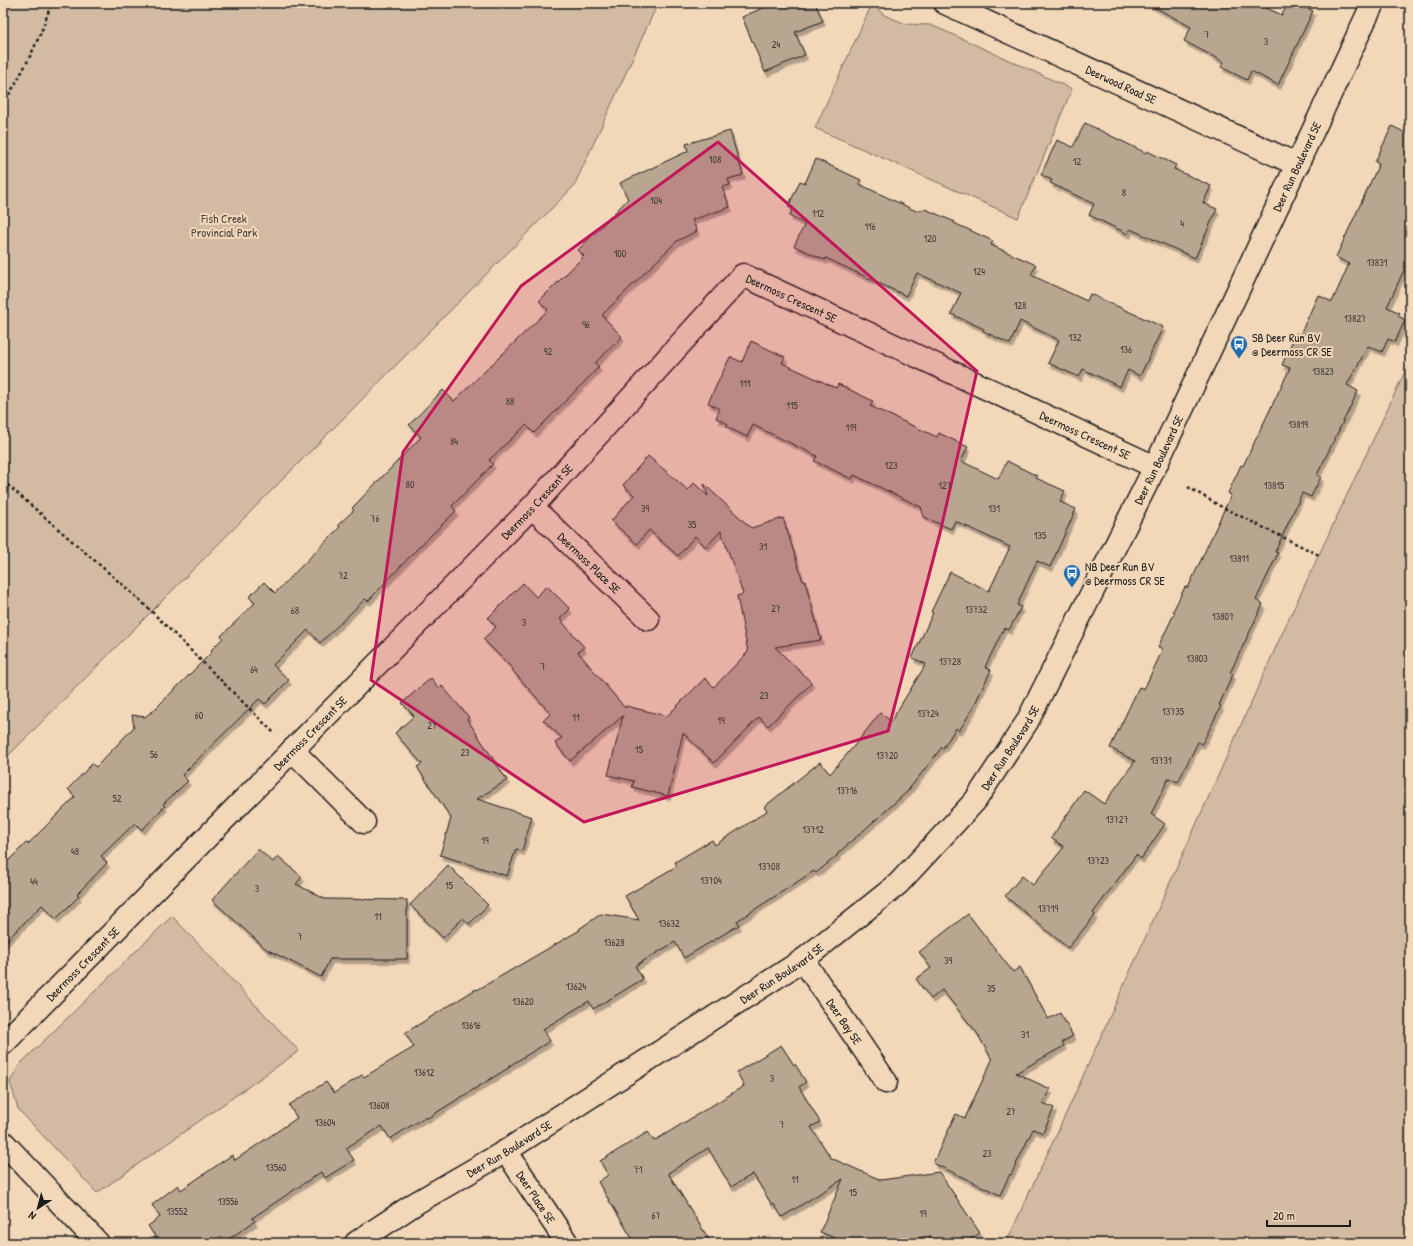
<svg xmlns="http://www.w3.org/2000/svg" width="1413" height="1246" viewBox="0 0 1413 1246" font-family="'Patrick Hand',sans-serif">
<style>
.green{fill:#d2bba2;stroke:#776c5f}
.building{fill:#b9a690;stroke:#1c1c1c;filter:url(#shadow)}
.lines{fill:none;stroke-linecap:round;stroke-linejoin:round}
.minor-casing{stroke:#1c1c1c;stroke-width:25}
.path{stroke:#1c1c1c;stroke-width:2.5;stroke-dasharray:3 3;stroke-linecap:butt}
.minor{stroke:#f2d7b9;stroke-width:22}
.marked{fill:#c2185b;fill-opacity:0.2;stroke:#c2185b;stroke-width:3;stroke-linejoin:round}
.labels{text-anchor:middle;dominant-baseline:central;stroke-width:4;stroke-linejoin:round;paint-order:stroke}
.number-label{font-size:10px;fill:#433e39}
.street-label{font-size:12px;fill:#1c1c1c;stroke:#f2d7b9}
.park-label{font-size:12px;fill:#4a443e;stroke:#f2d7b9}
.poi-label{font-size:12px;fill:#1c1c1c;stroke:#f2d7b9;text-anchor:start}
</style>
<defs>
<filter id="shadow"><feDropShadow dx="2.5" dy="4.5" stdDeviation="0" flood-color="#0004"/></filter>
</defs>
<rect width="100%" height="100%" fill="#f2d7b9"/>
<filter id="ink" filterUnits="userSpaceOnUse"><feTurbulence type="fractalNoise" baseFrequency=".025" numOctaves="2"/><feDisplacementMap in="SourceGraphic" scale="8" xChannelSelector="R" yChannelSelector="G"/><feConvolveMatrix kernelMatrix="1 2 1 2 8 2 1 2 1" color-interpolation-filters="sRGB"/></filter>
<g filter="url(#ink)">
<path class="green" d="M 3,3 L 658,3 L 574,186 L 3,761 Z
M 872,4 L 884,15 L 906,24 L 930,25 L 945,31 L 1072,89 L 1018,218 L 815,128 Z
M 1410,361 L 1410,1243 L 1006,1243 L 1070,1105 L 1285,627 Z
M 172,916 L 299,1051 L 97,1193 L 18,1109 L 10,1082 L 19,1065 Z"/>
<path class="building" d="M 774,3 L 815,3 L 823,21 L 795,32 L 805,55 L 765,72 L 742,17 Z
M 1147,3 L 1255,3 L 1282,15 L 1288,3 L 1295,3 L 1313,11 L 1278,85 L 1251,71 L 1247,80 L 1221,67 L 1224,62 L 1184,41 L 1191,27 Z
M 1085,123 L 1146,153 L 1147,151 L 1176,165 L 1174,169 L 1211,186 L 1203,203 L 1217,209 L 1195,258 L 1130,229 L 1128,234 L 1089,215 L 1094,204 L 1050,183 L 1052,180 L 1041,175 L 1057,140 L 1073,147 Z
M 1392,126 L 1410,135 L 1410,257 L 1387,307 L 1400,313 L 1398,316 L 1405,320 L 1395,342 L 1388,339 L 1382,352 L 1368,346 L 1347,385 L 1358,391 L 1317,475 L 1321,477 L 1311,497 L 1302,493 L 1275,552 L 1278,553 L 1256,600 L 1263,604 L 1230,673 L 1233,674 L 1219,705 L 1221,706 L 1202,744 L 1198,742 L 1178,782 L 1169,778 L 1151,814 L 1165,824 L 1141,859 L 1136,855 L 1093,913 L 1095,915 L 1068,948 L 1005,896 L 1022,876 L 1033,885 L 1064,847 L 1051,838 L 1084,790 L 1104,804 L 1135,761 L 1110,748 L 1139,687 L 1144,689 L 1163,649 L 1158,647 L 1175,612 L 1173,611 L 1185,587 L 1188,588 L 1231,495 L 1228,493 L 1241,465 L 1243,466 L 1290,368 L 1282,365 L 1296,333 L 1300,335 L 1318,295 L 1332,302 L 1349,264 L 1336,257 L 1379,164 L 1375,162 Z
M 730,131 L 743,175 L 728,179 L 730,185 L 722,187 L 730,207 L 692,220 L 697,231 L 677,241 L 602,315 L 622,337 L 595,363 L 599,367 L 534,433 L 526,425 L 489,460 L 493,464 L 452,506 L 456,511 L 417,549 L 368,601 L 365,599 L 320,643 L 308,630 L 273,665 L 289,680 L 265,704 L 259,699 L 182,775 L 188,781 L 163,804 L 165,806 L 142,830 L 135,823 L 101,856 L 107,863 L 77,894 L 79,896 L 56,919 L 42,905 L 3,944 L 3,866 L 26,843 L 28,844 L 75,797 L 68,789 L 92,764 L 96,767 L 134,727 L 132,715 L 145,717 L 151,712 L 151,713 L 212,652 L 211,650 L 223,638 L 221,636 L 255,603 L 249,597 L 264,582 L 275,593 L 340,527 L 338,525 L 354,510 L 352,508 L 421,437 L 409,425 L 443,390 L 454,401 L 548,310 L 539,301 L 584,256 L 578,250 L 628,199 L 620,183 L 688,151 L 686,144 Z
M 816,159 L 861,180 L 859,184 L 916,211 L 925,209 L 955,222 L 954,223 L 993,241 L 991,245 L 1036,265 L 1031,275 L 1087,301 L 1090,294 L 1163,327 L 1140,376 L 1128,370 L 1120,387 L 1083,369 L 1079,377 L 1048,363 L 1059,340 L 1020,321 L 1010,344 L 983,331 L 984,329 L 951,314 L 961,293 L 917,273 L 906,296 L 826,258 L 825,260 L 794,246 L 805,224 L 789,216 L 793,209 L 788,207 L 800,181 L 805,183 Z
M 751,341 L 785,357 L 782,363 L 836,388 L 838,384 L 873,401 L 870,406 L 937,437 L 939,433 L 968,447 L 961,461 L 998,479 L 1007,461 L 1037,476 L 1036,478 L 1065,491 L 1060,502 L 1076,509 L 1050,567 L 1037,561 L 1017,605 L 1021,607 L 1009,630 L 1004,628 L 985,667 L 991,670 L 972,710 L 959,731 L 956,728 L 943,748 L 942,747 L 907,792 L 837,854 L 838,855 L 816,873 L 814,871 L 737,921 L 739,925 L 684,958 L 675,942 L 635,966 L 643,979 L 593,1009 L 589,1001 L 543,1029 L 550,1041 L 509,1066 L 510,1067 L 426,1119 L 425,1117 L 390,1139 L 382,1126 L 346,1148 L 354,1160 L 325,1178 L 321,1172 L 252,1218 L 255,1221 L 223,1243 L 160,1243 L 148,1226 L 160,1217 L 152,1205 L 178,1185 L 181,1190 L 232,1155 L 235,1160 L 297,1118 L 289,1105 L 326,1082 L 334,1093 L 362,1075 L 364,1077 L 414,1047 L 405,1033 L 476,989 L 477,990 L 580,930 L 579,929 L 601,914 L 639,920 L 625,896 L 677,866 L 675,862 L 712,840 L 715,845 L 767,811 L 764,807 L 820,762 L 830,774 L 854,746 L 880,713 L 891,721 L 926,664 L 912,658 L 933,613 L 931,612 L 950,572 L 989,591 L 1010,547 L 955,521 L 951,529 L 924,517 L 921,507 L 854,475 L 852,479 L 814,461 L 817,456 L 753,425 L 747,437 L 727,427 L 728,424 L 716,418 L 720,409 L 708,403 L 730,357 L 742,362 Z
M 648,456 L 688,490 L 694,483 L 708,496 L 704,484 L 751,528 L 783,518 L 803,581 L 805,581 L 821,640 L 775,647 L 812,683 L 768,726 L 759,717 L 714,763 L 683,733 L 668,796 L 632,787 L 634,781 L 608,775 L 623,716 L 570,761 L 555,743 L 562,738 L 543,720 L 551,714 L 512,670 L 513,669 L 483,639 L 496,627 L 488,618 L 523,583 L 536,597 L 547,586 L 570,609 L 560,619 L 584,647 L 578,652 L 625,708 L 626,706 L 667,716 L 705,678 L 714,687 L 748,652 L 737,596 L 743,594 L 721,531 L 706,547 L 695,536 L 678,556 L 649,530 L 637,544 L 611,521 L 634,495 L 623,485 Z
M 431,678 L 439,688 L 442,686 L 469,717 L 467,719 L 507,780 L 477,799 L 532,817 L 522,851 L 516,849 L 507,876 L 440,855 L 451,818 L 417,767 L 422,764 L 395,733 L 414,716 L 402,703 Z
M 258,849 L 273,862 L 278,856 L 302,877 L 296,884 L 325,899 L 407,900 L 407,959 L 330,959 L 321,977 L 266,949 L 212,900 Z
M 448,865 L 488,905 L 469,924 L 463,918 L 443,938 L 410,905 Z
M 968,914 L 1013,972 L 1020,967 L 1048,1019 L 1060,1013 L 1073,1036 L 1062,1042 L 1064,1046 L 1016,1073 L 1050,1089 L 1043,1103 L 1054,1108 L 1043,1133 L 1033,1129 L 1011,1175 L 1010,1174 L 1000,1195 L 933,1163 L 956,1114 L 965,1118 L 992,1060 L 977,1033 L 942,990 L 931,999 L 916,979 L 931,968 L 919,952 Z
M 781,1045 L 794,1065 L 795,1064 L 806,1082 L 799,1087 L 820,1122 L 811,1127 L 831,1158 L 881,1180 L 939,1172 L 980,1233 L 965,1243 L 931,1243 L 930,1236 L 882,1243 L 847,1243 L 820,1232 L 843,1179 L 782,1217 L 774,1204 L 772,1205 L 753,1174 L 731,1187 L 708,1148 L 668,1173 L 711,1243 L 635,1243 L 598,1182 L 608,1175 L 600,1161 L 648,1132 L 654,1141 L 744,1086 L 737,1072 Z"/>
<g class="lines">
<g class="minor-casing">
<g id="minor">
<path id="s1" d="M 945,3 L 1298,165"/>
<path id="s2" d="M 532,507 L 648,619"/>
<path d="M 292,750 L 364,822"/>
<path id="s3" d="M 803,960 L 886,1082"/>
<path id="s4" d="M 3,1044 L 532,507 L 743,275 L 1155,467"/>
<path d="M 3,1142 L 98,1243"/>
<path id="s5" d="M 506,1151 L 567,1243"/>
<path id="s6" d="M 356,1243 L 416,1203 L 506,1151 L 803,960 L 898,884 L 975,801 L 1027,722 L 1155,467 L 1373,3"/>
</g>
</g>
<path class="path" d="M 3,105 C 22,73 41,39 51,3
M 3,481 L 140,600 L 274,733
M 1188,487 L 1220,506 L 1319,555"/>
<use href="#minor" class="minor"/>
</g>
</g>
<path class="marked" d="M 718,142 L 977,371 L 940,533 L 888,731 L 584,822 L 371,680 L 403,452 L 521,286 Z"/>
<defs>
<g id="bus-pin" transform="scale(0.9)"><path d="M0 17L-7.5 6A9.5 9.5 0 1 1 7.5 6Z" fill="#1f6fb2" stroke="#f2d7b9"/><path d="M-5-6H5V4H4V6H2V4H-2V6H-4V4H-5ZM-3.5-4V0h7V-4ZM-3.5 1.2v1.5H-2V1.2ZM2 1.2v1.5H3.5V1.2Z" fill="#fff"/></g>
</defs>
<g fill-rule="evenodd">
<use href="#bus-pin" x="1239" y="344"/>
<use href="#bus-pin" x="1072" y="573"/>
</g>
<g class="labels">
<g class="number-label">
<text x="1207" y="34">7</text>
<text x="1266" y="41">3</text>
<text x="776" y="44">24</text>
<text x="715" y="159">108</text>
<text x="1077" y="161">12</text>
<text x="1124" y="192">8</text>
<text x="656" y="200">104</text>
<text x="818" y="213">112</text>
<text x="1182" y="223">4</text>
<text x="870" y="226">116</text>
<text x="930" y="238">120</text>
<text x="620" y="253">100</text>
<text x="1377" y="262">13831</text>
<text x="979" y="271">124</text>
<text x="1020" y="305">128</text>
<text x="1355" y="318">13827</text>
<text x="586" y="324">96</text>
<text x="1075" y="337">132</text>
<text x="1126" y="349">136</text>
<text x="548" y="351">92</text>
<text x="1323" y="371">13823</text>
<text x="745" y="383">111</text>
<text x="510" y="401">88</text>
<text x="792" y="405">115</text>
<text x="1298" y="424">13819</text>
<text x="851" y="427">119</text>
<text x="454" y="441">84</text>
<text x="891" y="465">123</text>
<text x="410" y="484">80</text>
<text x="945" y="485">127</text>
<text x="1274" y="485">13815</text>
<text x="645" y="508">39</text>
<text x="994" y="508">131</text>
<text x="375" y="518">76</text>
<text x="692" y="524">35</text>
<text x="1040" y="535">135</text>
<text x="763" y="546">31</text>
<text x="1239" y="558">13811</text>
<text x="343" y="575">72</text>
<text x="776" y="608">27</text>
<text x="976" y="609">13732</text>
<text x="295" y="610">68</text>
<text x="1223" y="616">13807</text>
<text x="524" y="622">3</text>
<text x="1197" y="658">13803</text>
<text x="950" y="661">13728</text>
<text x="543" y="666">7</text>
<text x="254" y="669">64</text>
<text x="764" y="695">23</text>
<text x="1173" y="711">13735</text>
<text x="928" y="713">13724</text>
<text x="199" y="715">60</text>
<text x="576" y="717">11</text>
<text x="721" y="720">19</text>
<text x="432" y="725">27</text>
<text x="639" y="749">15</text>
<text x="465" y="752">23</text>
<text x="154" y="754">56</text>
<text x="887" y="755">13720</text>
<text x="1161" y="760">13731</text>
<text x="847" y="790">13716</text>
<text x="117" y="798">52</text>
<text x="1117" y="819">13727</text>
<text x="813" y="829">13712</text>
<text x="485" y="840">19</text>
<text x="75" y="851">48</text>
<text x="1098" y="860">13723</text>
<text x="769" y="866">13708</text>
<text x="711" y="880">13704</text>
<text x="34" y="881">44</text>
<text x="449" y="885">15</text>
<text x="257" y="888">3</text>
<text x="1048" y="908">13719</text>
<text x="378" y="916">11</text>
<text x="669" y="923">13632</text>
<text x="300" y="936">7</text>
<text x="614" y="942">13628</text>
<text x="948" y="960">39</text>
<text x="576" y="986">13624</text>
<text x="991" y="988">35</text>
<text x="523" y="1001">13620</text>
<text x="471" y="1025">13616</text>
<text x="1025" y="1034">31</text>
<text x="424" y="1072">13612</text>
<text x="772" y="1078">3</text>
<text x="379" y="1105">13608</text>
<text x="1011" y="1111">27</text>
<text x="325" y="1122">13604</text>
<text x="782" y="1124">7</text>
<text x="987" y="1153">23</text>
<text x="276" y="1167">13560</text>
<text x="638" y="1169">71</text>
<text x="795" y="1179">11</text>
<text x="853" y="1192">15</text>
<text x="228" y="1201">13556</text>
<text x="177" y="1211">13552</text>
<text x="923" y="1213">19</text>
<text x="656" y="1215">67</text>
</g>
<g class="street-label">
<text stroke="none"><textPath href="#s1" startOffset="194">Deerwood Road SE</textPath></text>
<text stroke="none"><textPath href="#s6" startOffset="1476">Deer Run Boulevard SE</textPath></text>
<text stroke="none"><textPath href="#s4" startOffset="1121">Deermoss Crescent SE</textPath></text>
<text stroke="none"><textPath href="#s4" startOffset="1445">Deermoss Crescent SE</textPath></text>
<text stroke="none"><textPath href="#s6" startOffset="1152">Deer Run Boulevard SE</textPath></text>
<text stroke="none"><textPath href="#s4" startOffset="761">Deermoss Crescent SE</textPath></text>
<text stroke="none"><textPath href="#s2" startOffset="80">Deermoss Place SE</textPath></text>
<text stroke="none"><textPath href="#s4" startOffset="437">Deermoss Crescent SE</textPath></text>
<text stroke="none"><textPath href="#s6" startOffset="828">Deer Run Boulevard SE</textPath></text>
<text stroke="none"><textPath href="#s4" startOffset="113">Deermoss Crescent SE</textPath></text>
<text stroke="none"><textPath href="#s6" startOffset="504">Deer Run Boulevard SE</textPath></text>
<text stroke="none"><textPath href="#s3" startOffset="74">Deer Bay SE</textPath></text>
<text stroke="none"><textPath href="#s6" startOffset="180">Deer Run Boulevard SE</textPath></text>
<text stroke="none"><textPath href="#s5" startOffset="55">Deer Place SE</textPath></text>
</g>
<g class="park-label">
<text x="224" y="218">Fish Creek<tspan x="224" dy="14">Provincial Park</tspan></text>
</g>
<g class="poi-label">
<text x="1252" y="337">SB Deer Run BV<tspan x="1252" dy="14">@ Deermoss CR SE</tspan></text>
<text x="1085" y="566">NB Deer Run BV<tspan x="1085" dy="14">@ Deermoss CR SE</tspan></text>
</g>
</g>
<rect width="1413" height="1246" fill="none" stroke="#f2d7b9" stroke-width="16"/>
<rect x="8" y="8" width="1397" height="1230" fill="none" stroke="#1c1c1c" stroke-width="1.5" filter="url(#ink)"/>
<g transform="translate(38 1208) rotate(216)" stroke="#f2d7b9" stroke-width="3" paint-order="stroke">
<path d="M0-3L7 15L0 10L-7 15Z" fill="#1c1c1c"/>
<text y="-6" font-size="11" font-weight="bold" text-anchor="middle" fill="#1c1c1c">N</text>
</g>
<path d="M1267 1220v6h83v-6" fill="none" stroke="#1c1c1c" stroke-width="2"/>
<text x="1273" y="1220" font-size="12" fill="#1c1c1c" stroke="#f2d7b9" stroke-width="3" paint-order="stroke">20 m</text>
</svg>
